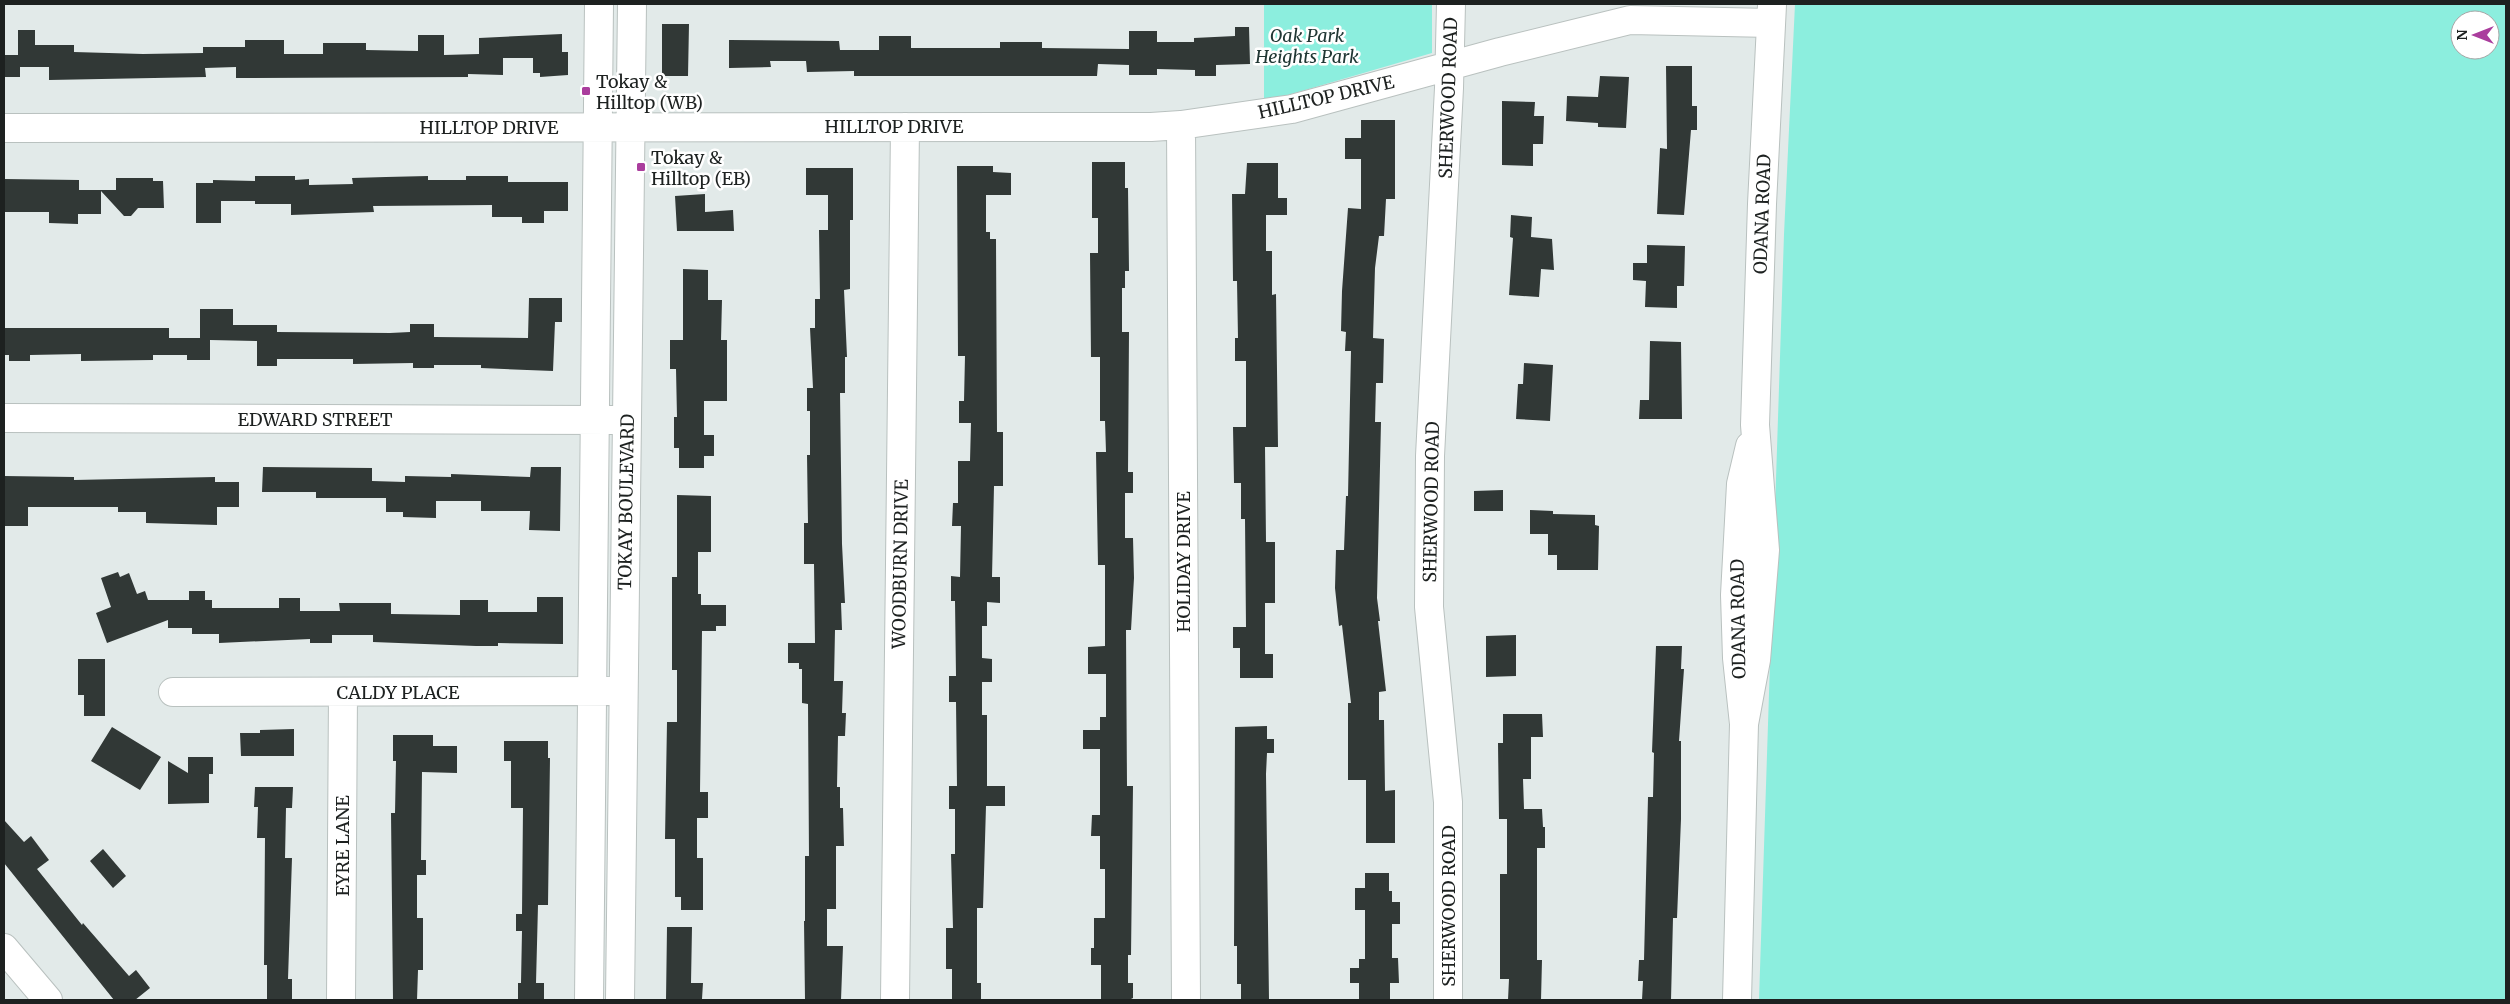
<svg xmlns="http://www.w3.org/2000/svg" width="2510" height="1004" viewBox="0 0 2510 1004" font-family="Merriweather,serif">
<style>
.green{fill:#8ceede;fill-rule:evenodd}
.building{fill:#313836}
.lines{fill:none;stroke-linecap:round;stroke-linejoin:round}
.minor-casing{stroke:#b9c1bf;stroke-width:30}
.minor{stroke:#fff;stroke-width:28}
.poi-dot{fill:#aa3d9d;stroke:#fff;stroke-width:2}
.labels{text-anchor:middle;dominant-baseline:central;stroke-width:5;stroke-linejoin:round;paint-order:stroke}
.park-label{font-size:18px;font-style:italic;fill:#203734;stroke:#fff}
.poi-label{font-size:18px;fill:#1d2120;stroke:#fff;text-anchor:start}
.street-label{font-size:18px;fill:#1d2120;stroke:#fff}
</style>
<rect width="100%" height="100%" fill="#e2eae9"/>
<path class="green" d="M 1264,4 L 1432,4 L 1432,53 L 1264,102 Z
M 1795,4 L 2506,4 L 2506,1000 L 1759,1000 L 1784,234 ZM 2460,20 L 2490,20 L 2490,50 L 2460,50 Z"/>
<path class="building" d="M 662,24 L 689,24 L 688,76 L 662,76 Z
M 1235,27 L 1249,27 L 1250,64 L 1216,65 L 1216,76 L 1195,76 L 1195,70 L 1157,69 L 1157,75 L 1129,75 L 1129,65 L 1098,64 L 1097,76 L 854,76 L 854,71 L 807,72 L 806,61 L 770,61 L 771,67 L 729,68 L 729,40 L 839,41 L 840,50 L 879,50 L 879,36 L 911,36 L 911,48 L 1000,48 L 1000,42 L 1042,42 L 1042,48 L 1129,49 L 1129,31 L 1157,31 L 1157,42 L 1194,42 L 1194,38 L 1235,36 Z
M 18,30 L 35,30 L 35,45 L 74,45 L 74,52 L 143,54 L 203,53 L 203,47 L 245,47 L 245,40 L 284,40 L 284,54 L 323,54 L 323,43 L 366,43 L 366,50 L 418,51 L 418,35 L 444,35 L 444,55 L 479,54 L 479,38 L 562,34 L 562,52 L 568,52 L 568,75 L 540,77 L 540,73 L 533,73 L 533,58 L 503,58 L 503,75 L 468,74 L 468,77 L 236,78 L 236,67 L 205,68 L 206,77 L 49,80 L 49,67 L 20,67 L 20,77 L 4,77 L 4,55 L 18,55 Z
M 1666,66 L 1692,66 L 1692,106 L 1697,106 L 1697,130 L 1691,130 L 1684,215 L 1657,214 L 1660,148 L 1667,149 Z
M 1600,76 L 1629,77 L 1626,128 L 1598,127 L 1598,123 L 1566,121 L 1567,96 L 1598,97 Z
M 1502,101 L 1535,102 L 1534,116 L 1544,116 L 1543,144 L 1533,144 L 1533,166 L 1502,165 Z
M 1361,120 L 1395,120 L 1395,199 L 1386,199 L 1384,236 L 1379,236 L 1375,268 L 1373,338 L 1384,339 L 1383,383 L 1376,383 L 1375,422 L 1381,422 L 1377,598 L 1380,621 L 1378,621 L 1386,691 L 1379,692 L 1379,720 L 1384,720 L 1385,791 L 1395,790 L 1395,843 L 1366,843 L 1366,780 L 1348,780 L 1348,703 L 1351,703 L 1342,625 L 1339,626 L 1335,588 L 1336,550 L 1344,550 L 1346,496 L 1348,496 L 1351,351 L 1345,351 L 1346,332 L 1341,331 L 1342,291 L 1348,208 L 1361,209 L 1361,159 L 1345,159 L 1345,138 L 1361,138 Z
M 1092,162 L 1125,162 L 1125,188 L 1128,188 L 1129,271 L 1125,271 L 1125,288 L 1122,288 L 1122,332 L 1129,332 L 1128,472 L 1133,472 L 1133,493 L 1125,493 L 1125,538 L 1133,538 L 1134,578 L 1131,630 L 1126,630 L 1127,786 L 1133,786 L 1131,955 L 1128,955 L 1128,983 L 1133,983 L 1133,998 L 1129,1000 L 1101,1000 L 1101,965 L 1091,965 L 1091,948 L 1094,948 L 1094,918 L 1105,918 L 1105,869 L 1100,869 L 1100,836 L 1091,836 L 1092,815 L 1100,815 L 1100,749 L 1083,749 L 1083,730 L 1100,730 L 1100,717 L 1106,717 L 1106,674 L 1088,674 L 1088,647 L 1105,646 L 1105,565 L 1098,565 L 1096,452 L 1106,452 L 1105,421 L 1100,421 L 1100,357 L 1091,357 L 1090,253 L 1098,253 L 1098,218 L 1092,218 Z
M 1247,163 L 1278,163 L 1278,198 L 1287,198 L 1287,215 L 1266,215 L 1266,251 L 1272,251 L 1272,295 L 1276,294 L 1278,447 L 1265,447 L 1266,542 L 1275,542 L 1275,603 L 1265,603 L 1265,654 L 1273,654 L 1273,678 L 1240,678 L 1240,648 L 1233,648 L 1233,627 L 1246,627 L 1245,519 L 1241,519 L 1241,483 L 1234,483 L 1233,427 L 1246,427 L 1246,361 L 1235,361 L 1235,338 L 1238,338 L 1237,281 L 1233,281 L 1232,194 L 1245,194 Z
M 957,166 L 993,166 L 993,172 L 1011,173 L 1011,195 L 986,195 L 986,232 L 990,232 L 990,239 L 996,239 L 997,432 L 1003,432 L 1003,486 L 994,486 L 992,577 L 1000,577 L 1000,603 L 987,602 L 987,626 L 982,626 L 982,658 L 992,659 L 992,682 L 982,682 L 982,715 L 987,715 L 987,786 L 1005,786 L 1005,806 L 986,806 L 983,908 L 977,908 L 977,983 L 981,983 L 981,1000 L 952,1000 L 952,969 L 946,969 L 946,928 L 953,928 L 951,854 L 955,854 L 955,809 L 949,809 L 949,786 L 957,786 L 956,702 L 949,702 L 949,676 L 956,676 L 955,601 L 951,601 L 951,576 L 960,577 L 961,526 L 952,526 L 953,503 L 958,503 L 958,461 L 970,461 L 971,423 L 959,423 L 959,401 L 964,401 L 965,356 L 958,356 Z
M 806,168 L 853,168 L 853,220 L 850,220 L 850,289 L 844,290 L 847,357 L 845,357 L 845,393 L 840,393 L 842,544 L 845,603 L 841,603 L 842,630 L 835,630 L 834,681 L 843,681 L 842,713 L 846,713 L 845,736 L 838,736 L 837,787 L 840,787 L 840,808 L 843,808 L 844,846 L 836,846 L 836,909 L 827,909 L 827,946 L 843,946 L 841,1000 L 805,1000 L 804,921 L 805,921 L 805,856 L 809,856 L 808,704 L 802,703 L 802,669 L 799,669 L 799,663 L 788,663 L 788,643 L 815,643 L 814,564 L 804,564 L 804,523 L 808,523 L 807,455 L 810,455 L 810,411 L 807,411 L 807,388 L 813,388 L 810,328 L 815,328 L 815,299 L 820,299 L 819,230 L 828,230 L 828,195 L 806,195 Z
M 255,176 L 295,176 L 295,180 L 309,179 L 309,185 L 353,184 L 352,178 L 386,177 L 428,176 L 428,180 L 466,180 L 466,176 L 508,176 L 508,182 L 568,182 L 568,211 L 544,211 L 544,223 L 522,223 L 522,217 L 492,217 L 492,205 L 373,206 L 374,212 L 291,215 L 291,204 L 255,204 L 255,201 L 221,201 L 221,223 L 196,223 L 196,183 L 213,183 L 213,180 L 255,181 Z
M 116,178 L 153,178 L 153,181 L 163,181 L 164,208 L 138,208 L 131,216 L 124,216 L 101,191 L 101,214 L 78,214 L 78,224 L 49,223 L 49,212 L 4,212 L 4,179 L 79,180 L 79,190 L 116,190 Z
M 705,194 L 705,212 L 733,210 L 734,231 L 677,231 L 675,196 Z
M 1511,215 L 1532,217 L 1531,237 L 1552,239 L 1554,270 L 1541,269 L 1539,297 L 1509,295 L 1513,238 L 1510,237 Z
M 1647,245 L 1685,246 L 1684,286 L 1677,286 L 1677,308 L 1645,307 L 1646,281 L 1633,280 L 1633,263 L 1647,263 Z
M 683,269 L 708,270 L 708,300 L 722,300 L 721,340 L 727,340 L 727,401 L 704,401 L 704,435 L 714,435 L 714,456 L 704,456 L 704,468 L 679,468 L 679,448 L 674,448 L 674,417 L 677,417 L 676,369 L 670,369 L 670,340 L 683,340 Z
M 529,298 L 562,298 L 562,322 L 555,322 L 553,371 L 481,368 L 481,365 L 434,365 L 434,368 L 413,368 L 413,363 L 353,364 L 353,359 L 277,359 L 277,366 L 257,366 L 257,341 L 210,340 L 210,360 L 187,360 L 187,355 L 153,355 L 153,360 L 81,361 L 81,354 L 30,355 L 30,361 L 9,361 L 9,355 L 4,355 L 4,328 L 169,328 L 169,338 L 200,338 L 200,309 L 233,309 L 233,325 L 277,325 L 277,332 L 390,333 L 410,332 L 410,324 L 434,324 L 434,337 L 528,338 Z
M 1650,341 L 1681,342 L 1682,419 L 1639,419 L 1640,400 L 1649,400 Z
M 1524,363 L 1553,365 L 1550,421 L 1516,419 L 1518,384 L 1523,384 Z
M 263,467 L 372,468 L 372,481 L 405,482 L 405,476 L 451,477 L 451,474 L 530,477 L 531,467 L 561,467 L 560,531 L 529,530 L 530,511 L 481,511 L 481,501 L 436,501 L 436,518 L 403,517 L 403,512 L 386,512 L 386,498 L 316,498 L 316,492 L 262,492 Z
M 4,476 L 74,477 L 74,480 L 215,477 L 215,482 L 239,482 L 239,507 L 217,507 L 217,525 L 146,523 L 146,512 L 118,512 L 118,507 L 28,507 L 28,526 L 4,526 Z
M 1503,490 L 1503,511 L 1474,511 L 1474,491 Z
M 677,495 L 711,496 L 711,552 L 698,552 L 698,594 L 701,594 L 701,605 L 726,605 L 726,626 L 716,626 L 716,631 L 702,631 L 700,792 L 708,792 L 708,818 L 697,818 L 697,858 L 703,858 L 703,910 L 681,910 L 681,897 L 675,897 L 675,839 L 665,839 L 667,722 L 677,722 L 677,670 L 672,670 L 672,577 L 677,577 Z
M 1530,510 L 1553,511 L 1553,514 L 1595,515 L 1595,525 L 1599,526 L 1598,570 L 1557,570 L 1557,555 L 1548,555 L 1548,534 L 1530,534 Z
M 118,572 L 120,577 L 129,573 L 137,594 L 145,591 L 148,600 L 189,600 L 189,591 L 205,591 L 205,600 L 212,600 L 212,608 L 279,608 L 279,598 L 300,598 L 300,611 L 340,611 L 339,603 L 391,603 L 391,614 L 460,615 L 460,600 L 488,600 L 488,612 L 537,612 L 537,597 L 563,597 L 563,644 L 498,643 L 498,646 L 476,646 L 373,642 L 373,635 L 332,635 L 332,643 L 310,643 L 310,639 L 219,643 L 219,634 L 192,634 L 192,628 L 168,628 L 168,620 L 107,643 L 96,613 L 111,607 L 101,578 Z
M 1516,635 L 1516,676 L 1486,677 L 1486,636 Z
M 1656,646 L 1682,646 L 1681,669 L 1684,669 L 1679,741 L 1681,741 L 1681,819 L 1677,918 L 1673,918 L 1671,1000 L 1642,1000 L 1643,981 L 1638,981 L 1639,960 L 1644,960 L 1648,797 L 1653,797 L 1654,753 L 1652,752 Z
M 78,659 L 105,659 L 105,716 L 84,716 L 84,695 L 78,695 Z
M 1503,714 L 1542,714 L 1543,737 L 1531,737 L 1531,779 L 1523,779 L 1524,809 L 1542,809 L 1543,827 L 1545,827 L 1545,848 L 1537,848 L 1537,960 L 1542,960 L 1541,1000 L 1508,1000 L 1509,979 L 1500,979 L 1500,874 L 1507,874 L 1507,819 L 1499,819 L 1498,743 L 1503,743 Z
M 1267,726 L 1267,739 L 1274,739 L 1274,753 L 1267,753 L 1266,774 L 1269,1000 L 1241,1000 L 1241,984 L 1237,984 L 1237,946 L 1234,946 L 1235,727 Z
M 112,727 L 161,757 L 140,790 L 91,761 Z
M 294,729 L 294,756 L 241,756 L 240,733 L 260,733 L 260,730 Z
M 393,735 L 433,735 L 433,746 L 457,746 L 457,773 L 422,772 L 421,860 L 426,860 L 426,875 L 417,875 L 417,918 L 423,918 L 423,970 L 418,970 L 417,1000 L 393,1000 L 391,813 L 395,813 L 396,761 L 393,761 Z
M 504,741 L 548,741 L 548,758 L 550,758 L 548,905 L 538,905 L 536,983 L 544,983 L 544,1000 L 518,1000 L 518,983 L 521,983 L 522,931 L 516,931 L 516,914 L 522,914 L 523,808 L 511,808 L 511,761 L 504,761 Z
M 188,757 L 213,757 L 213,774 L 209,774 L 209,803 L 168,804 L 168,761 L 188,773 Z
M 255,787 L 293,787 L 292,808 L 286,808 L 285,858 L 292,858 L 288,979 L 292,979 L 292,1000 L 267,1000 L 267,965 L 264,965 L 265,838 L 257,838 L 258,807 L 254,807 Z
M 4,820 L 24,842 L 31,836 L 49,860 L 37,869 L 82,925 L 83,923 L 129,976 L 136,970 L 150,988 L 135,1000 L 114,1000 L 4,863 Z
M 103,849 L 126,876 L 113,888 L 90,861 Z
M 1365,873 L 1389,873 L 1389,891 L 1392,891 L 1392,902 L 1400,902 L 1400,924 L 1392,924 L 1392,958 L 1398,958 L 1399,983 L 1390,983 L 1390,1000 L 1359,1000 L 1359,983 L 1350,983 L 1350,968 L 1359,968 L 1359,959 L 1365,959 L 1365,910 L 1355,910 L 1355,888 L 1365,888 Z
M 667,927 L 692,927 L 691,983 L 703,983 L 702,999 L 666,1000 Z"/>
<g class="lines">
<g class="minor-casing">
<path id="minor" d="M 1181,125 L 1186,1000
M 4,128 L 1151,127 L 1181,125 L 1292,109 L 1500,52 L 1630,20 L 1771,23
M 4,418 L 615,420
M 173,692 L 609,691
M 1744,724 L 1756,660 L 1765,550 L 1755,425 L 1762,204 L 1772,5
M 4,948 L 48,1000
M 341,1000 L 343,692
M 589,1000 L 599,4
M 620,1000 L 632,4
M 895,1000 L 905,127
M 1448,1000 L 1448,802 L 1429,607 L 1430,456 L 1449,88 L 1451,4
M 1737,1000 L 1744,724 L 1737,658 L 1735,595 L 1741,484 L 1750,446"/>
</g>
<use href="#minor" class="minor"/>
</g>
<g class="poi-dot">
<rect x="581" y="86" width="10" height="10" rx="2.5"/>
<rect x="636" y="162" width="10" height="10" rx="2.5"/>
</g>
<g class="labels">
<g class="park-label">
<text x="1307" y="35">Oak Park<tspan x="1307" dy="21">Heights Park</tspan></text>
</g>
<g class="poi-label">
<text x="596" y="81">Tokay &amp;<tspan x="596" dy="21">Hilltop (WB)</tspan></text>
<text x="651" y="157">Tokay &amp;<tspan x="651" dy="21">Hilltop (EB)</tspan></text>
</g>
<g class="street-label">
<text transform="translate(1326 97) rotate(-13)">HILLTOP DRIVE</text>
<text transform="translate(1448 98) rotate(-88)">SHERWOOD ROAD</text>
<text x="894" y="126">HILLTOP DRIVE</text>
<text x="489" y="127">HILLTOP DRIVE</text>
<text transform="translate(1762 214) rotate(-88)">ODANA ROAD</text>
<text x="315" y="419">EDWARD STREET</text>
<text transform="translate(626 502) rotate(-89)">TOKAY BOULEVARD</text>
<text transform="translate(1431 502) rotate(-89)">SHERWOOD ROAD</text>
<text transform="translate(1183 562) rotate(-90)">HOLIDAY DRIVE</text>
<text transform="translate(900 564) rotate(-89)">WOODBURN DRIVE</text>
<text transform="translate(1738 619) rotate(-91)">ODANA ROAD</text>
<text x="398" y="692">CALDY PLACE</text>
<text transform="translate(342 846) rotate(-90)">EYRE LANE</text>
<text transform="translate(1448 906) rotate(-90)">SHERWOOD ROAD</text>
</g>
</g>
<rect width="2510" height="1004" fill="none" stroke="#1d2120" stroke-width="10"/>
<g transform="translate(2475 35) rotate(270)"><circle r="24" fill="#ffffff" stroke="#a5a6a6"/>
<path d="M0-4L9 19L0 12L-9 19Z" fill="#aa3d9d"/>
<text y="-8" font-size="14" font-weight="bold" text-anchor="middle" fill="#1d2120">N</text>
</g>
</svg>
